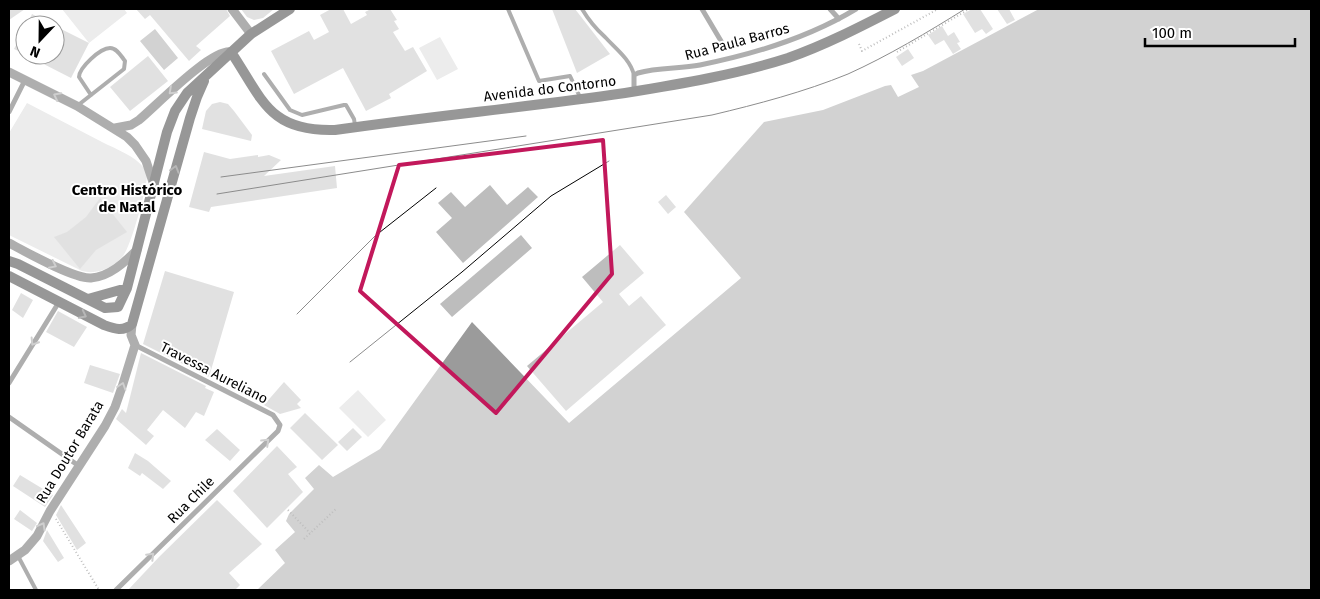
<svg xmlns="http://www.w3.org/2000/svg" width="1320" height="599" viewBox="0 0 1320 599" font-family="'Fira Sans',sans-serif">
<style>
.green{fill:#d4d4d4}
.water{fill:#9b9b9b}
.building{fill:#bdbdbd}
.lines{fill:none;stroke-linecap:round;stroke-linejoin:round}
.path{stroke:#6f6f6f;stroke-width:2;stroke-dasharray:1 2.5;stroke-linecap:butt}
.service{stroke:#4d4d4d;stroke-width:4}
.minor{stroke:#4d4d4d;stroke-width:5}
.tertiary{stroke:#4d4d4d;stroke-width:9}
.secondary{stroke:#1a1a1a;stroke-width:10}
.tram{stroke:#000;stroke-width:1}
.oneway{stroke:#949494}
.oneway2{stroke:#5f5f5f}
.marked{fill:none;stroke:#c2185b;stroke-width:4;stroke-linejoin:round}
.labels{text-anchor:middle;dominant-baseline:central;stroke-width:4;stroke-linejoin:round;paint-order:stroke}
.street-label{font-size:14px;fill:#000;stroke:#fff}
.neighbourhood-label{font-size:15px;font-weight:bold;fill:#000;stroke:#fff}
</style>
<rect width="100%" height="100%" fill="#fff"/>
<path class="green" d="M 62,9 L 124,9 L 127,13 L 89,43 Z
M 440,37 L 458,69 L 437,80 L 419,48 Z
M 27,103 C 52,116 77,129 102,142 C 116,149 135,156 144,168 C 146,171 147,172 147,175 C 147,188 131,246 123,256 C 113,268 97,275 82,271 L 9,235 L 9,133 Z
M 358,390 L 386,420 L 368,437 L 339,408 Z"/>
<path class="water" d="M 1039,9 L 1311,9 L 1311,590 L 257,590 L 285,563 L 275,550 L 295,532 L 286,521 L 289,514 L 314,489 L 305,478 L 319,465 L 333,477 L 380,449 L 472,322 L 569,423 L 741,278 L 684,212 L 764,122 L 823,110 L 885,86 L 891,85 L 898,97 L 919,87 L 911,75 L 923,71 Z
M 155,29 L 178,58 L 164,70 L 140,41 Z"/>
<path class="building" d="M 9,9 L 25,9 L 9,20 Z
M 136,9 L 226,9 L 230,16 L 196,46 L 201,50 L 189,61 L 150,15 L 145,19 Z
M 241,9 L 274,9 L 263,18 L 254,20 L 247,17 Z
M 331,9 L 343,9 L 351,24 L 367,15 L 365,12 L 371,9 L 390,9 L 397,20 L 394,21 L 399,29 L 393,32 L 405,51 L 413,47 L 427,71 L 389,94 L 391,98 L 366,111 L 343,68 L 294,94 L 271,51 L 309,31 L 314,40 L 329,32 L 320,15 Z
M 552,9 L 575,9 L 610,54 L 577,73 Z
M 972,9 L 980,9 L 993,29 L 986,34 L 982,29 L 975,33 L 963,14 Z
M 997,9 L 1009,9 L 1015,20 L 1007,24 Z
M 32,14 L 53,25 L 27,25 Z
M 55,26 L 89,43 L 71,78 L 26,55 L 55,55 Z
M 942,26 L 948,36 L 954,32 L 960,42 L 957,43 L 961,49 L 953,54 L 944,40 L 935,45 L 928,35 Z
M 25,28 L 25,54 L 14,49 Z
M 908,49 L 914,58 L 902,66 L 896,57 Z
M 148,56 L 168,81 L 130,111 L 110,87 Z
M 220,102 L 228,104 L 234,111 L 252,135 L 251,141 L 202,129 L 206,111 L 212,104 Z
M 204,152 L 230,159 L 258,155 L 258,157 L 269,155 L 281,160 L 264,176 L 335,166 L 337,188 L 211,207 L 209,212 L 189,207 Z
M 490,185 L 507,205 L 528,187 L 538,197 L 463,263 L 436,232 L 452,218 L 438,203 L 451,192 L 465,207 Z
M 666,195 L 676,207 L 668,214 L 658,202 Z
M 100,198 L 127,232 L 96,250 L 80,269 L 54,237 L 67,232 L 86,217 Z
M 521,235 L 532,248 L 452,317 L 440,304 Z
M 620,245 L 644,273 L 619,294 L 629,306 L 641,296 L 666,325 L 566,411 L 527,366 L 603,302 L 582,277 Z
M 165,271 L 234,292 L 209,377 L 143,344 Z
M 21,293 L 33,300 L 23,318 L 12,310 Z
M 58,311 L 87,327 L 74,347 L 46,332 Z
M 141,353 L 206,386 L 205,388 L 214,392 L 204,416 L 196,412 L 185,428 L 163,410 L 147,430 L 154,436 L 146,445 L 116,419 L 122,409 L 126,413 Z
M 90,365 L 120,374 L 113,393 L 84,383 Z
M 284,382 L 301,400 L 297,404 L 301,408 L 280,414 L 264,405 Z
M 305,413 L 338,445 L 322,460 L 290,428 Z
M 353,428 L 362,437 L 347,451 L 338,442 Z
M 217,429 L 240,450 L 230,461 L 205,440 Z
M 277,446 L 297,467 L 288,474 L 303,492 L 267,528 L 233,491 Z
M 135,453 L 148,461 L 171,481 L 163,489 L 142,473 L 140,476 L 128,468 Z
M 20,475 L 53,495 L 45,507 L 13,486 Z
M 217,500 L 262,544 L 229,573 L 240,585 L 235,590 L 128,590 L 159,557 Z
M 61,505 L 86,543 L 77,550 L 56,515 Z
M 20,510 L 37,523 L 32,531 L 14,519 Z
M 47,530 L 64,558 L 58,562 L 43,541 Z"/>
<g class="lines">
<path class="path" d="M 859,44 L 862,51 L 938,9
M 897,52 L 969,9
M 288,510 L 310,533
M 56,519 L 99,590
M 304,539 L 337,508"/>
<path class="service" d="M 508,9 L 539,81 L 570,76 L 580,97
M 582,9 C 588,19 596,29 605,37 C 616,49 630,59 634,75
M 264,74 L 290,110 L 302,115 L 344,105 L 346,105 L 354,119 L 355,125
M 77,106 L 124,69 L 125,61 C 121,56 117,48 110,48 C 100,48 79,68 79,77 L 91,95
M 18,556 L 36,590"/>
<path class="minor" d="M 702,9 L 721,41
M 830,9 L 839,19
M 636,91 L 634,86 L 634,75 L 638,73 C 658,67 680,69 700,65 C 755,54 808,38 856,9
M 9,112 L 25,80
M 9,383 L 59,302
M 9,417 L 79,466
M 116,590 L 278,431 L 280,425 L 273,415 L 135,345"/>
<path class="tertiary" d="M 232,9 L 251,34
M 9,72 L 77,106 L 127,137 L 135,145 L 146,161 L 154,185
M 115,128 L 131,125 L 139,120 C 156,106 212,48 231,52
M 9,243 C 26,252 74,279 91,278 C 109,277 125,262 137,250
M 9,561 L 25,550 L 37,536 L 50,511 L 105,426 L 115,407 L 122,387 L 135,345 L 131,335 L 132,324"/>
<path class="secondary" d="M 231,52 C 263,100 269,132 335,130 C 432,116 529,107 625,93 C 680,84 735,75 788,58 C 825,45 860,27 895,9
M 9,261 L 18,264 L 105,308 L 118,307 L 127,288 L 167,132 L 175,111 L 187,93 L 251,34 L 290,9
M 9,276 L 104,325 C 115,329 123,332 132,324 L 190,118 L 197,97 L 204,81
M 88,299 L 127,288"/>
<path class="tram" d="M 221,177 L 526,136
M 217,194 L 712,115 C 758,104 804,92 848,74 C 888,56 928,32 965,9
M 297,314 L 375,236 L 436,188
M 350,362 L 462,272 L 551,196 L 609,161"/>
</g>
<defs><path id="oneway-chevron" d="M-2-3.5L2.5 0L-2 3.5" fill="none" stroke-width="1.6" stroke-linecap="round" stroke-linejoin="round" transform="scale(1.25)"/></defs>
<g class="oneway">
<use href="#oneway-chevron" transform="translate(172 91) rotate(137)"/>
<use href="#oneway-chevron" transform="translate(57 96) rotate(-153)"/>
<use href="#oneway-chevron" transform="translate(53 265) rotate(26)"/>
<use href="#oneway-chevron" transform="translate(34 342) rotate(122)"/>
<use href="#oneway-chevron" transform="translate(122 386) rotate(-72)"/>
<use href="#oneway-chevron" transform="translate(266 442) rotate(-44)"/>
<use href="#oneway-chevron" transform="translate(42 526) rotate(-61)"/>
<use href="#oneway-chevron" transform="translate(151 556) rotate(-45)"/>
</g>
<g class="oneway2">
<use href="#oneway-chevron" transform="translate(175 169) rotate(-74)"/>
<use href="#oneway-chevron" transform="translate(83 315) rotate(27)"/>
</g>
<path d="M0 0H1320V599H0ZM 603,140 L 612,274 L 496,413 L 360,291 L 399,165 Z" fill="#fff" fill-opacity=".55" fill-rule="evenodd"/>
<path class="marked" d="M 603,140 L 612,274 L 496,413 L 360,291 L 399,165 Z"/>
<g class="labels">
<g class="street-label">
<text transform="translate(737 42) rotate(-15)">Rua Paula Barros</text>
<text transform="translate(550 89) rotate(-7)">Avenida do Contorno</text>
<text transform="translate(214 373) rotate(27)">Travessa Aureliano</text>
<text transform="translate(70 452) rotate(-59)">Rua Doutor Barata</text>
<text transform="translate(191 500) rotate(-45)">Rua Chile</text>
</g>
<g class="neighbourhood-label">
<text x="127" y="190">Centro Histórico<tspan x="127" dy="17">de Natal</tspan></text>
</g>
</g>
<rect width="1320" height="599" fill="none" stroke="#000000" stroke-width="20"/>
<g transform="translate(40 40) rotate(202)"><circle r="24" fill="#ffffff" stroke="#999999"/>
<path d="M0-4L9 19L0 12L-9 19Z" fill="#000000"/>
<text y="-8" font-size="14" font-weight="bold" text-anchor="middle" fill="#000000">N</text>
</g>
<path d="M1145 38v8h150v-8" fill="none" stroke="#000000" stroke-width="2.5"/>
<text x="1152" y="38" font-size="15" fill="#000000" stroke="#ffffff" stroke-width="4" paint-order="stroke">100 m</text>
</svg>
